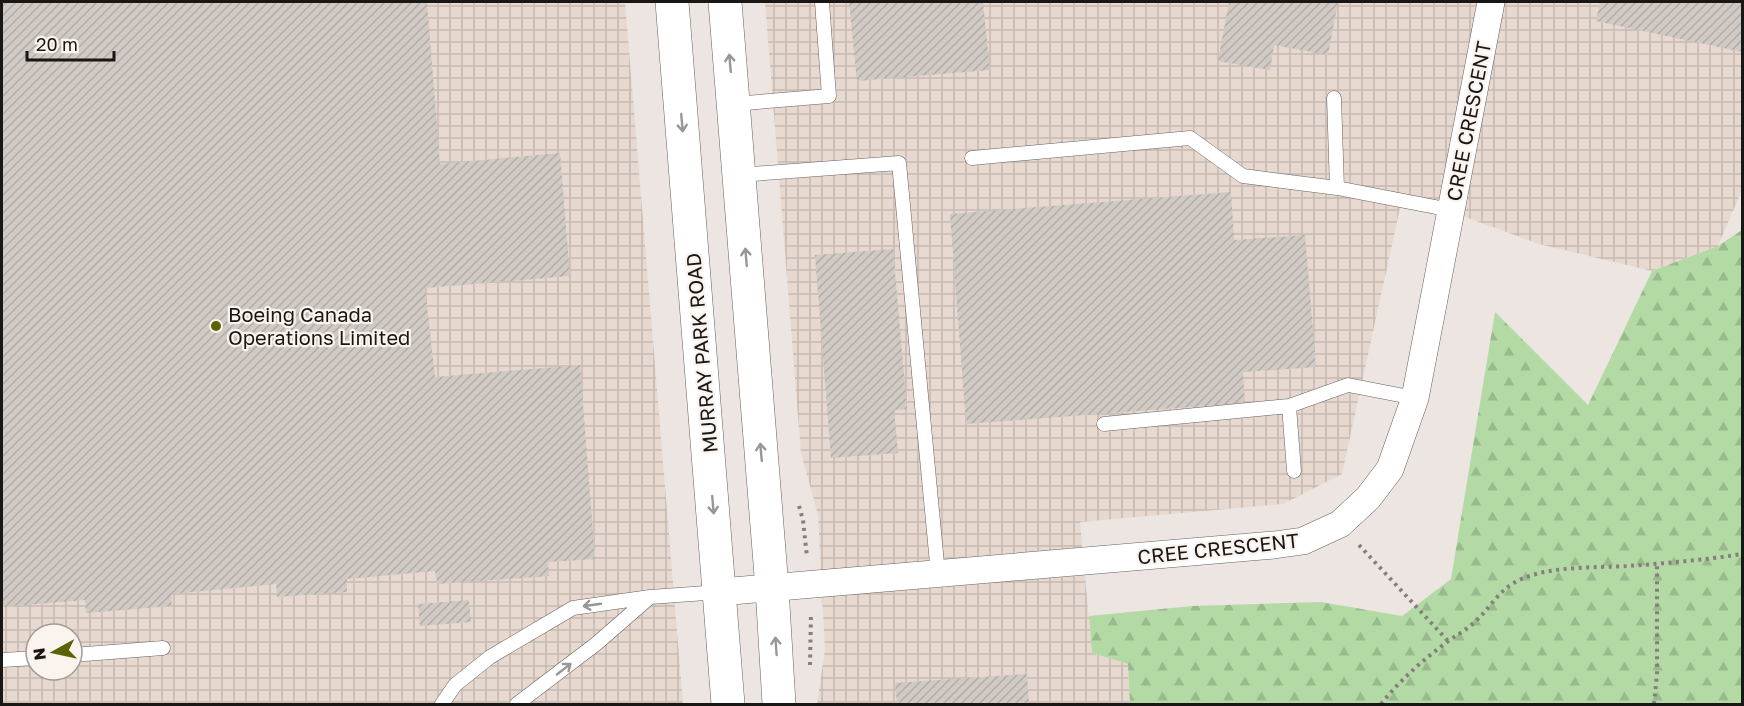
<svg xmlns="http://www.w3.org/2000/svg" width="1744" height="706" viewBox="0 0 1744 706" font-family="'Golos Text',sans-serif">
<style>
.industrial{fill:url(#industrial-grid);fill-rule:evenodd}
.forest{fill:url(#forest-firs)}
.building{fill:url(#building-hatch)}
.lines{fill:none;stroke-linecap:round;stroke-linejoin:round}
.lane-casing{stroke:#66605c;stroke-width:15}
.street-casing{stroke:#66605c;stroke-width:28}
.secondary-casing{stroke:#66605c;stroke-width:34}
.path{stroke:#857f7c;stroke-width:4;stroke-dasharray:3 4.5;stroke-linecap:butt}
.lane{stroke:#fff;stroke-width:14}
.street{stroke:#fff;stroke-width:27}
.secondary{stroke:#fff;stroke-width:33}
.oneway{stroke:#989796}
.poi-dot{fill:#596302;stroke:#faf3ee;stroke-width:2}
.labels{text-anchor:middle;dominant-baseline:central;stroke-width:4.5;stroke-linejoin:round;paint-order:stroke}
.street-label{font-size:20px;fill:#191715;stroke:#faf3ee}
.poi-label{font-size:20px;fill:#191715;stroke:#faf3ee;text-anchor:start}
</style>
<defs>
<pattern id="industrial-grid" width="8" height="8" patternUnits="userSpaceOnUse" patternTransform="scale(1.5)"><rect width="8" height="8" fill="#e8d9d0"/><path d="M0 4h8M4 0v8" fill="none" stroke="#c6bab2"/></pattern>
<pattern id="forest-firs" width="22" height="20" patternUnits="userSpaceOnUse" patternTransform="scale(1.5)"><rect width="22" height="20" fill="#b3daa5"/><path d="M5 1l3.5 6h-7zM16 11l3.5 6h-7z" fill="#99ba8d"/></pattern>
<pattern id="building-hatch" width="6" height="6" patternUnits="userSpaceOnUse" patternTransform="scale(1.5)"><rect width="6" height="6" fill="#d0c9c4"/><path d="M-1 1l2-2M0 6l6-6M5 7l2-2" fill="none" stroke="#b2aca8"/></pattern>
</defs>
<rect width="100%" height="100%" fill="#ede5e1"/>
<path class="industrial" d="M 2,2 L 625,2 L 683,704 L 2,704 ZM 36,634 L 72,634 L 72,670 L 36,670 Z
M 765,2 L 1742,2 L 1742,190 L 1718,246 L 1652,271 L 1539,244 L 1403,194 L 1342,474 L 1283,504 L 1080,522 L 1092,653 L 1128,664 L 1130,704 L 817,704 L 825,650 L 818,515 L 801,453 Z"/>
<path class="forest" d="M 1742,230 L 1742,704 L 1130,704 L 1128,664 L 1092,653 L 1089,616 L 1192,606 L 1321,602 L 1402,616 L 1451,579 L 1495,312 L 1588,405 L 1652,271 L 1718,246 Z"/>
<path class="building" d="M 2,2 L 427,2 L 440,164 L 560,153 L 570,276 L 425,288 L 435,377 L 580,365 L 595,559 L 548,562 L 549,576 L 437,584 L 435,571 L 347,579 L 347,592 L 277,597 L 276,584 L 171,594 L 172,606 L 86,613 L 85,600 L 2,607 Z
M 849,2 L 983,2 L 990,70 L 857,81 Z
M 1229,2 L 1338,2 L 1328,55 L 1274,45 L 1270,70 L 1218,61 Z
M 1600,2 L 1742,2 L 1742,52 L 1596,21 Z
M 1231,192 L 1234,240 L 1305,235 L 1316,367 L 1243,372 L 1245,403 L 966,424 L 950,214 Z
M 893,249 L 907,409 L 894,410 L 898,453 L 831,458 L 815,255 Z
M 469,600 L 471,622 L 420,626 L 418,604 Z
M 1027,674 L 1029,704 L 897,704 L 895,683 Z"/>
<g class="lines">
<g class="lane-casing">
<path id="lane" d="M 1334,98 L 1337,188
M 733,104 L 829,96 L 822,2
M 972,158 L 1190,138 L 1243,176 L 1337,188 L 1451,210
M 739,175 L 899,163 L 938,574
M 1289,406 L 1294,471
M 1104,424 L 1289,406 L 1348,385 L 1415,398
M 72,655 L 163,648
M 2,660 L 36,658
M 442,704 L 455,685 L 490,657 L 573,608 L 650,597 L 720,592
M 517,704 L 596,644 L 650,597"/>
</g>
<g class="street-casing">
<path id="street" d="M 720,592 L 1274,545 L 1303,541 L 1340,524 L 1368,498 L 1390,469 L 1415,398 L 1491,2"/>
</g>
<g class="secondary-casing">
<path id="secondary" d="M 672,2 L 728,704
M 725,2 L 772,588 L 779,704"/>
</g>
<path class="path" d="M 799,506 L 803,520 L 807,557
M 1359,545 L 1448,641
M 810,665 L 811,613
M 1381,704 C 1400,680 1423,660 1447,642 C 1455,636 1463,632 1470,626 C 1486,614 1495,595 1512,584 C 1542,565 1594,568 1629,566 C 1667,563 1705,560 1742,554
M 1654,704 L 1657,674 L 1657,564"/>
<use href="#lane" class="lane"/>
<use href="#street" class="street"/>
<use href="#secondary" class="secondary"/>
</g>
<defs><path id="oneway-shaft" d="M-6 0H5M1.5-3L5.5 0L1.5 3" fill="none" stroke-width="1.6" stroke-linecap="round" stroke-linejoin="round" transform="scale(1.5)"/></defs>
<g class="oneway">
<use href="#oneway-shaft" transform="translate(730 63) rotate(-95)"/>
<use href="#oneway-shaft" transform="translate(682 123) rotate(85)"/>
<use href="#oneway-shaft" transform="translate(746 257) rotate(-95)"/>
<use href="#oneway-shaft" transform="translate(761 452) rotate(-95)"/>
<use href="#oneway-shaft" transform="translate(713 505) rotate(85)"/>
<use href="#oneway-shaft" transform="translate(592 605) rotate(172)"/>
<use href="#oneway-shaft" transform="translate(776 646) rotate(-94)"/>
<use href="#oneway-shaft" transform="translate(564 669) rotate(-38)"/>
</g>
<circle class="poi-dot" cx="216" cy="326" r="6"/>
<g class="labels">
<g class="street-label">
<text transform="translate(1468 121) rotate(-79)">CREE CRESCENT</text>
<text transform="translate(701 353) rotate(-95)">MURRAY PARK ROAD</text>
<text transform="translate(1218 548) rotate(-6)">CREE CRESCENT</text>
</g>
<g class="poi-label">
<text x="228" y="314">Boeing Canada<tspan x="228" dy="23">Operations Limited</tspan></text>
</g>
</g>
<rect width="1744" height="706" fill="none" stroke="#191715" stroke-width="6"/>
<g transform="translate(54 652) rotate(262)"><circle r="28" fill="#faf3ee" stroke="#a09b97" stroke-width="1.5"/>
<path d="M0-4.5L10 22L0 15L-10 22Z" fill="#596302"/>
<text y="-9" font-size="16" font-weight="bold" text-anchor="middle" fill="#191715">N</text>
</g>
<path d="M27 51v9h87v-9" fill="none" stroke="#191715" stroke-width="3"/>
<text x="36" y="51" font-size="18" fill="#191715" stroke="#faf3ee" stroke-width="4.5" paint-order="stroke">20 m</text>
</svg>
